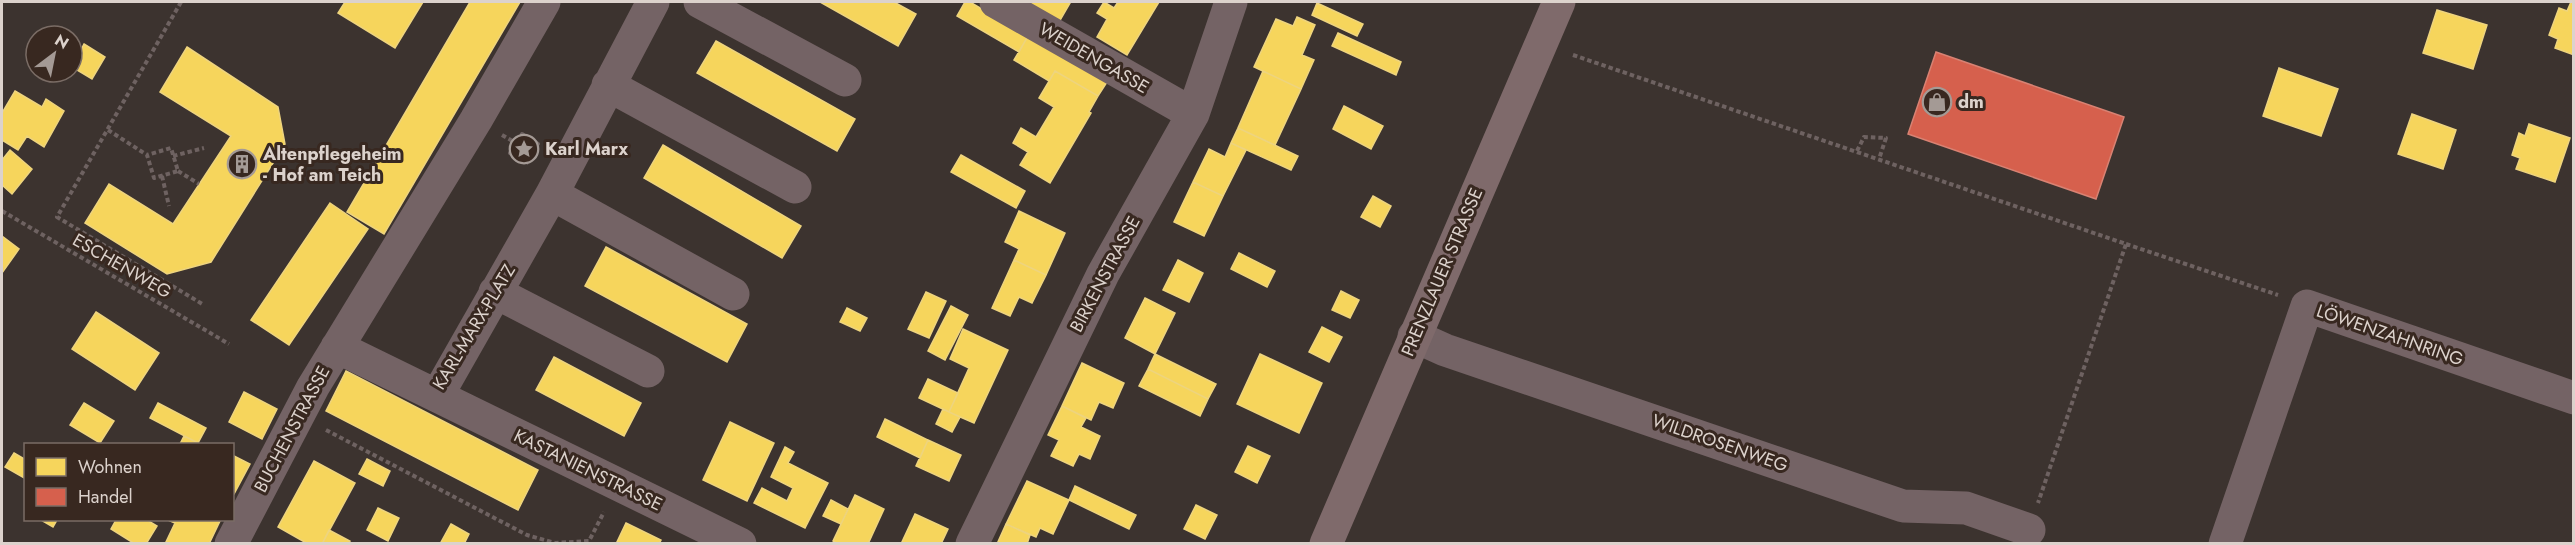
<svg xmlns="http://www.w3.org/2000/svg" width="2575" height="545" viewBox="0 0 2575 545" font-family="Jost,sans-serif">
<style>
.homes{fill:#f6d55c;stroke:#eed47e;stroke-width:1.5}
.shops{fill:#d6604d;stroke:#d88273;stroke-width:1.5}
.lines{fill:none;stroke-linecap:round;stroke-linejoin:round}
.path{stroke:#6e6261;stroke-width:4;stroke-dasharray:4.5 3;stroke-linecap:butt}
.minor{stroke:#746365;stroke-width:33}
.major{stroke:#7f6a6b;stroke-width:33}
.labels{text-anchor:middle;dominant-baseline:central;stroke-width:6;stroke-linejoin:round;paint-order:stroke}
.street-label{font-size:18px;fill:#dcd2cc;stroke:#382820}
.poi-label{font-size:18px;font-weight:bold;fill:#dcd2cc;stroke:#382820;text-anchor:start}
</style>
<rect width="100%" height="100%" fill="#3c332f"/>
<path class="homes" d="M 345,2 L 423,2 L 395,48 L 338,13 Z
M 470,2 L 520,2 L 384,234 L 347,212 Z
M 820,2 L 894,2 L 916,14 L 898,46 Z
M 965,2 L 970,2 L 1028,36 L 1019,52 L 957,16 Z
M 1018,2 L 1068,2 L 1070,3 L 1055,29 Z
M 1104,2 L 1114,8 L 1118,2 L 1159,2 L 1127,55 L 1097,37 L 1107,19 L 1097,13 Z
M 2571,2 L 2574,2 L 2574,55 L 2555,48 L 2558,39 L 2549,35 L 2559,8 L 2567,11 Z
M 1317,3 L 1363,24 L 1357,36 L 1312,15 Z
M 2437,10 L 2487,25 L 2473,69 L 2423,53 Z
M 1297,17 L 1315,25 L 1302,55 L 1314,60 L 1301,89 L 1254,67 L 1276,19 L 1293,26 Z
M 1338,33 L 1401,62 L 1396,75 L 1332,46 Z
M 1028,36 L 1107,82 L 1098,96 L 1055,71 L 1049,81 L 1014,60 Z
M 716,41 L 855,119 L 837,151 L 697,73 Z
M 84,44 L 105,57 L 92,79 L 72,67 Z
M 187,47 L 278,107 L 285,144 L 211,262 L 167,274 L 85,223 L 109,184 L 173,224 L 231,136 L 160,92 Z
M 2279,68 L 2338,89 L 2321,136 L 2263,116 Z
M 1055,71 L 1098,96 L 1089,112 L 1091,113 L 1050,183 L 1020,165 L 1028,152 L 1013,143 L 1021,128 L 1036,137 L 1054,107 L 1039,98 Z
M 1263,71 L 1301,89 L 1275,145 L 1238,128 Z
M 15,91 L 42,107 L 46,99 L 64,111 L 44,147 L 27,136 L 18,150 L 2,140 L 2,113 Z
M 1344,106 L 1383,126 L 1371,149 L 1333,129 Z
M 2412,114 L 2456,130 L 2443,169 L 2398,154 Z
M 2529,124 L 2570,138 L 2555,182 L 2516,169 L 2520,158 L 2512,155 L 2519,133 L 2525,136 Z
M 1238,128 L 1298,156 L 1291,170 L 1231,143 Z
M 1231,143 L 1246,150 L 1223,196 L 1193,182 L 1209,149 L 1225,157 Z
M 663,145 L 801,226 L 782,258 L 644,178 Z
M 10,150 L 32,169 L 12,194 L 2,185 L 2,160 Z
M 961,155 L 1025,191 L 1016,208 L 951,172 Z
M 1193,182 L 1223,196 L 1204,236 L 1174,222 Z
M 1373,196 L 1391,206 L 1380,227 L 1361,217 Z
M 330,203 L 368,229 L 289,345 L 251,320 Z
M 1019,211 L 1065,233 L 1046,275 L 1014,260 L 1019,249 L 1005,242 Z
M 2,236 L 19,249 L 2,273 Z
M 606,247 L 747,324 L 727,362 L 585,286 Z
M 1239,253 L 1275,271 L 1267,287 L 1231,269 Z
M 1014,260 L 1046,275 L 1032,303 L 1019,297 L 1010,316 L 992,308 Z
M 1178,260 L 1203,273 L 1189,302 L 1163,290 Z
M 1341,291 L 1359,300 L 1350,318 L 1332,310 Z
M 926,292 L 946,301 L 929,338 L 908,329 Z
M 1145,298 L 1175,313 L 1155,354 L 1125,338 Z
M 951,306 L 968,315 L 945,360 L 928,351 Z
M 847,308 L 867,318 L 860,331 L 840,322 Z
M 96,312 L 159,353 L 135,390 L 72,349 Z
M 1322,327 L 1342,337 L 1329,362 L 1309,352 Z
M 963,329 L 1008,350 L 974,423 L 949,412 L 969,368 L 950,359 Z
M 1155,354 L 1216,384 L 1208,399 L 1148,369 Z
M 1260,354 L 1322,383 L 1299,433 L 1237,404 Z
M 554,357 L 641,403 L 624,436 L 536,390 Z
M 1082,363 L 1124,383 L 1113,408 L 1099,402 L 1091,420 L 1062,406 Z
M 1148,369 L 1208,399 L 1200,416 L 1139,386 Z
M 346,371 L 538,470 L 518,510 L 326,411 Z
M 928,379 L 958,393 L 949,412 L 919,398 Z
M 244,392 L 277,409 L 262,439 L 229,422 Z
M 84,403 L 114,421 L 100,443 L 70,425 Z
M 158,403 L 206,428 L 198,443 L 150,418 Z
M 1062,406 L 1086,418 L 1081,427 L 1100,436 L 1090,459 L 1079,454 L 1073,466 L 1051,456 L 1059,440 L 1048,435 Z
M 943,409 L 960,417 L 952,432 L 936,424 Z
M 885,419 L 928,440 L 920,458 L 877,437 Z
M 730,422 L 774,443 L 747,501 L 703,480 Z
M 184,436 L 200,444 L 180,444 Z
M 928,440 L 961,455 L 949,481 L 916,466 Z
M 1248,446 L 1270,456 L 1257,483 L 1235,472 Z
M 785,447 L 794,452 L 788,463 L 828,483 L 805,528 L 754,503 L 762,488 L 787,501 L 793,488 L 771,477 Z
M 14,453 L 26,460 L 26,479 L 5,467 Z
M 232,455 L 250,464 L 234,494 L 232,494 Z
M 367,459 L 390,471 L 383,486 L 359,474 Z
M 314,461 L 355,483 L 322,544 L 308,544 L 278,527 Z
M 1027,481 L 1069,500 L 1053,534 L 1040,528 L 1036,537 L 1006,524 Z
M 1075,486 L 1136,515 L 1129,529 L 1069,500 Z
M 855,495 L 884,509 L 868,544 L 838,544 L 833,541 Z
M 831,500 L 848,509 L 841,524 L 823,516 Z
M 1196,505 L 1217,515 L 1205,539 L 1184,529 Z
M 378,508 L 399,518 L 388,541 L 367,530 Z
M 915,514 L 948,529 L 941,544 L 901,544 Z
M 41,520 L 57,520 L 53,527 Z
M 116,520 L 147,520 L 157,526 L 146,544 L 135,544 L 111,529 Z
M 168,520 L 216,520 L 220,521 L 209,544 L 165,544 L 175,523 Z
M 626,523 L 661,540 L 659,544 L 616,544 Z
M 451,524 L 469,534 L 464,544 L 440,544 Z
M 1006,524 L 1030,535 L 1027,544 L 997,544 Z
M 329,530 L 350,541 L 349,544 L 322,544 Z"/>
<path class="shops" d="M 1936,52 L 2124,117 L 2096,199 L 1908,134 Z"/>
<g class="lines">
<path class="path" d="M 181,2 L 57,217 L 204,305
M 1573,55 L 2126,244 L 2038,503
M 108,130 L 147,155 L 154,178 L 178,171 L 171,148 L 147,155
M 522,134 L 538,144 L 526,164 L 510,153 Z
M 502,135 L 516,143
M 1857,151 L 1864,137 L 1886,138 L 1879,159
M 173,156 L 204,148
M 178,171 L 199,184
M 162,176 L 169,206
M 2,211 L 229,344
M 2126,244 L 2278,295
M 326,430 L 527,535 L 555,543 L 589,541 L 604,512"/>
<path class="minor" d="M 700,2 L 845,80
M 996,2 L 1193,114
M 608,85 L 795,187
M 552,194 L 733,294
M 495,292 L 648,371
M 1414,336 L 1445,350 L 1903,506 L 1966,508 L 2029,530
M 337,347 L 740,544
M 437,396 L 552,194 L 653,2
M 231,544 L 313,387 L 476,120 L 544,2
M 972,544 L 1103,274 L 1193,114 L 1231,2
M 2225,544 L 2307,306 L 2574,398"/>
<path class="major" d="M 1326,544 L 1559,2"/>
</g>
<defs>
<g id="shop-ring" transform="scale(1.5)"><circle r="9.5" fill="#382820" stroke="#a49a95" stroke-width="1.5"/><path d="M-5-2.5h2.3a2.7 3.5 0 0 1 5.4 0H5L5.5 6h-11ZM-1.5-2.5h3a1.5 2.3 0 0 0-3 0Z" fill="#a49a95"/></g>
<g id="sight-ring" transform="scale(1.5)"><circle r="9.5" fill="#382820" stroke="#a49a95" stroke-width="1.5"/><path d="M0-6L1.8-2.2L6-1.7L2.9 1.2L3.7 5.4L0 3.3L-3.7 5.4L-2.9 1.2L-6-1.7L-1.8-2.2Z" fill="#a49a95"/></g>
<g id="building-ring" transform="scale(1.5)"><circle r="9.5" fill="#382820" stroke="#a49a95" stroke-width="1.5"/><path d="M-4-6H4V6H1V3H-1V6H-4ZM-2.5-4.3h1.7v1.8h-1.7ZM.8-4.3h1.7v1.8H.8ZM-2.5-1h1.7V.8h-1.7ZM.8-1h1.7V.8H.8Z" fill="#a49a95"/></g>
</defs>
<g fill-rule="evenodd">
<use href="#shop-ring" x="1937" y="102"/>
<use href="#sight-ring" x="524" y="149"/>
<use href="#building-ring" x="242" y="164"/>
</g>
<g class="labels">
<g class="street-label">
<text transform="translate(1094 58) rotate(30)">WEIDENGASSE</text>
<text transform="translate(122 266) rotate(30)">ESCHENWEG</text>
<text transform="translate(1442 272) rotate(-67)">PRENZLAUER STRASSE</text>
<text transform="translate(1105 274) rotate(-62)">BIRKENSTRASSE</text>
<text transform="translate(474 327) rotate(-59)">KARL-MARX-PLATZ</text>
<text transform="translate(2390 335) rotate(19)">LÖWENZAHNRING</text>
<text transform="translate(292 429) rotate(-62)">BUCHENSTRASSE</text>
<text transform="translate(1720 443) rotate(19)">WILDROSENWEG</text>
<text transform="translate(588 470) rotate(26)">KASTANIENSTRASSE</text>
</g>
<g class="poi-label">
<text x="1958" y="102">dm</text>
<text x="545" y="149">Karl Marx</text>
<text x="263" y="154">Altenpflegeheim<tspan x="263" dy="21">- Hof am Teich</tspan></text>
</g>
</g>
<rect width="2575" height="545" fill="none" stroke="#dcd2cc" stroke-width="6"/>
<rect x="24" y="443" width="210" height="78" fill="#382820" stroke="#7a6c65" stroke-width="1.5"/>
<rect x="36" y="458" width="30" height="18" fill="#f6d55c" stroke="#7a6c65" stroke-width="1.5"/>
<text x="78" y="473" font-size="18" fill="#dcd2cc">Wohnen</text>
<rect x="36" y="488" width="30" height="18" fill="#d6604d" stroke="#7a6c65" stroke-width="1.5"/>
<text x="78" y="503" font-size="18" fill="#dcd2cc">Handel</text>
<g transform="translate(54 54) rotate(32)"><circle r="28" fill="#382820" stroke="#7a6c65" stroke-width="1.5"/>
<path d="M0-4.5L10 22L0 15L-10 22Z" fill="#a49a95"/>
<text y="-9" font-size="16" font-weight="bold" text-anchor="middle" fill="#dcd2cc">N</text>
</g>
</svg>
